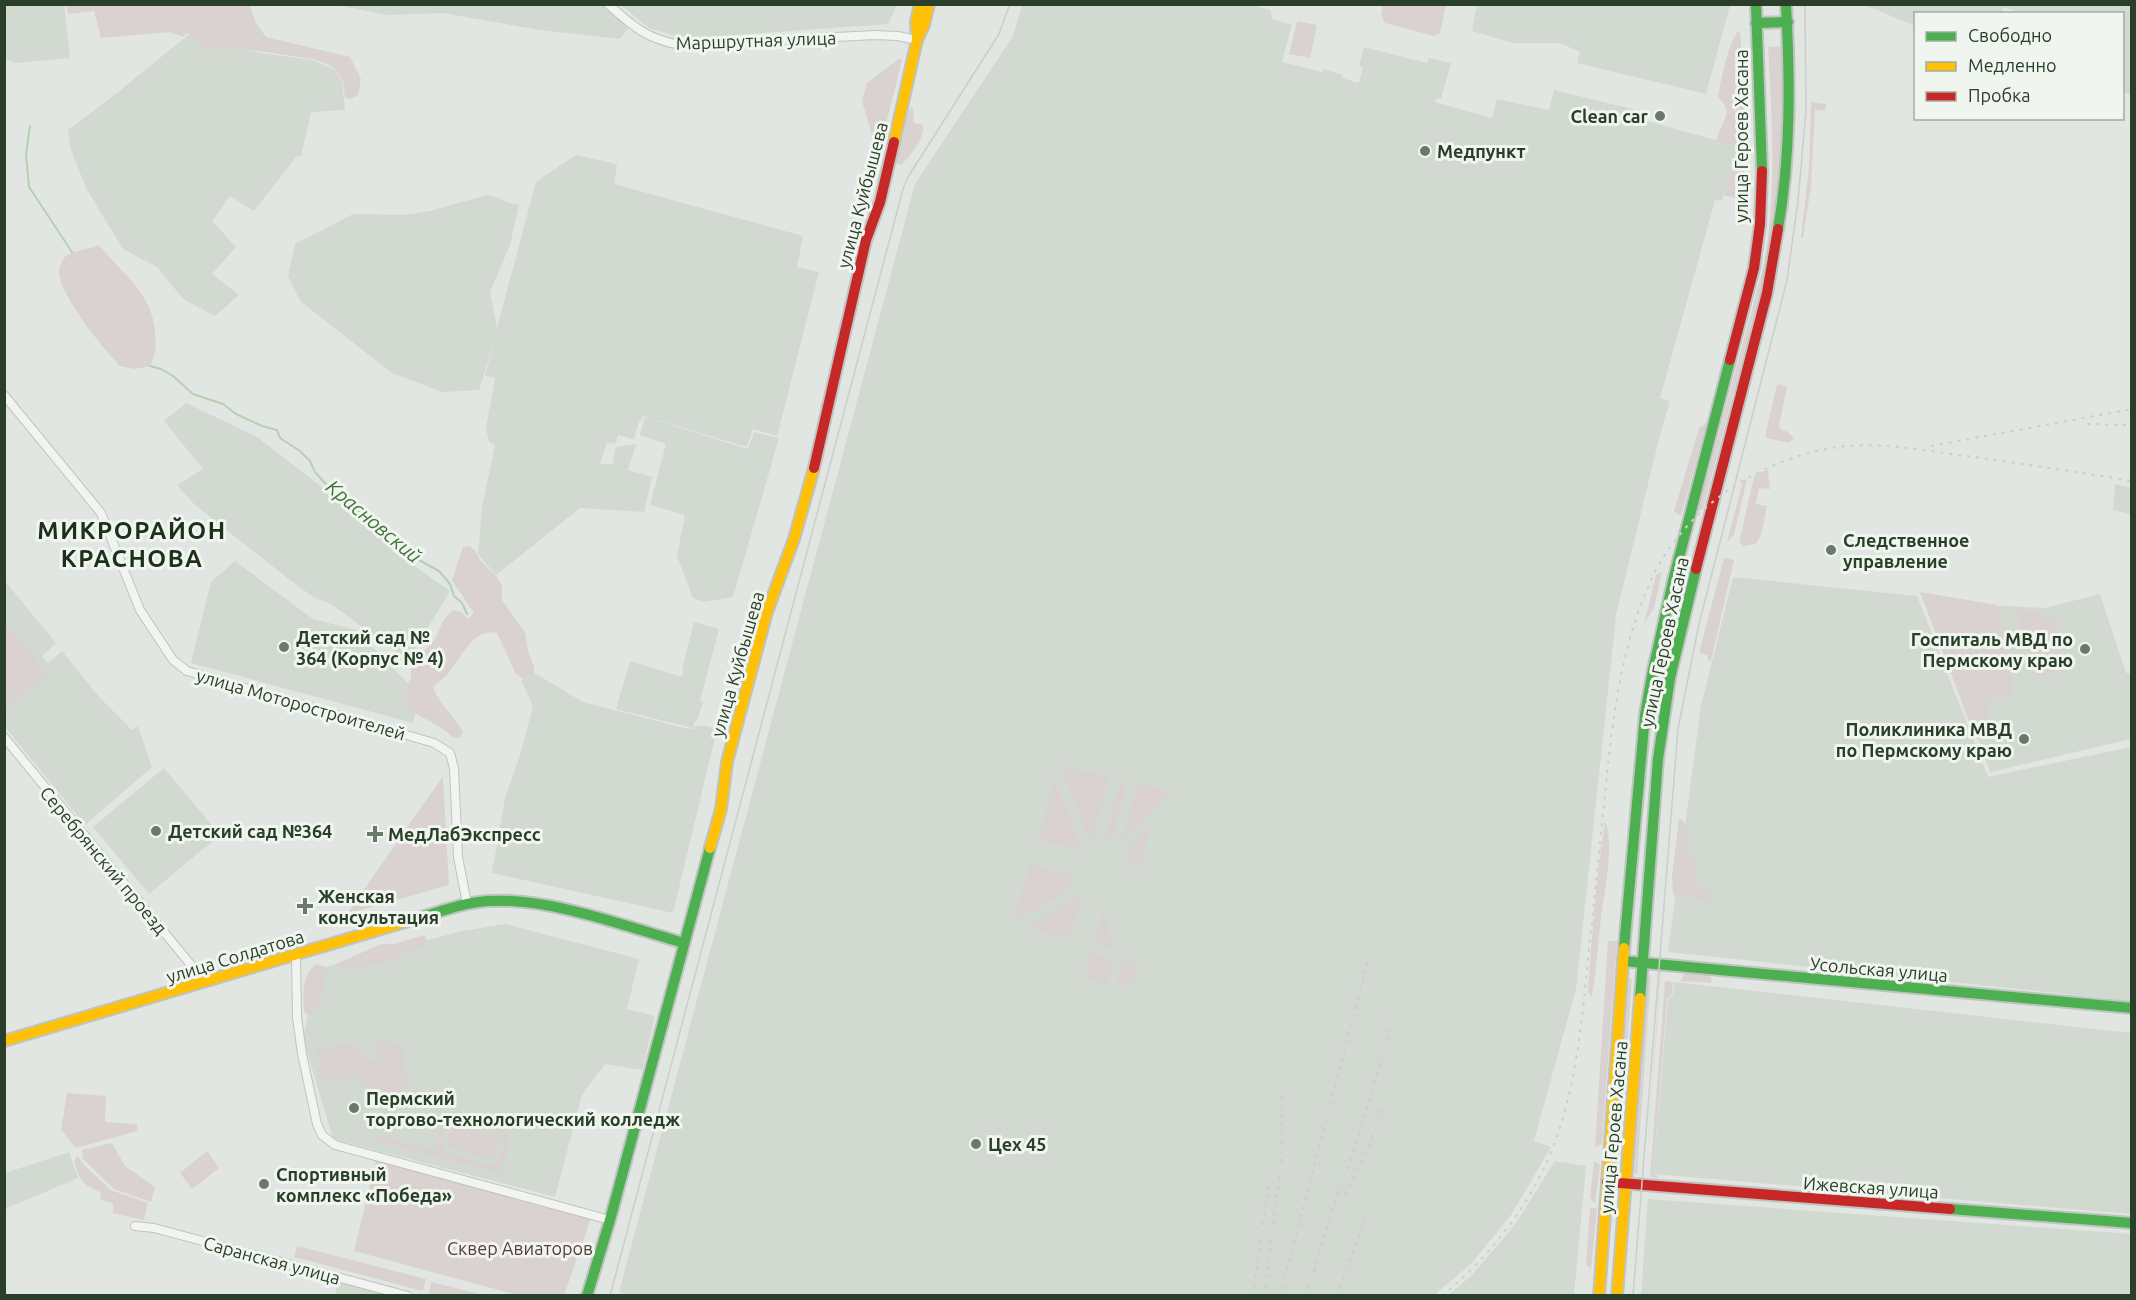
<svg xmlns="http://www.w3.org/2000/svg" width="2136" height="1300" viewBox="0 0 2136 1300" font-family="Ubuntu,sans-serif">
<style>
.built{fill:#d1d9d0}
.green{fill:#d9d2d0;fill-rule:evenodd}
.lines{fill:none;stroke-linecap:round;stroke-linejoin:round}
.stream{stroke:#b7d0b1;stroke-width:2}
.street-casing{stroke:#c0c4c0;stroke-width:10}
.fast-casing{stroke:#c0c4c0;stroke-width:14}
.slow-casing{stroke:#c0c4c0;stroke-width:14}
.jam-casing{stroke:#c0c4c0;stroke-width:14}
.street{stroke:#f1f4f1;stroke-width:8}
.fast{stroke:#4caf50;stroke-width:10}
.slow{stroke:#ffc107;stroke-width:10}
.jam{stroke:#c62828;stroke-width:10}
.tram{stroke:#cbcecb;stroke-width:1.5}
.rail{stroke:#cbcecb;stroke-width:2;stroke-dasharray:3 6;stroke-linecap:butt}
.poi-dot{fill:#6a796a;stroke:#f0f6ef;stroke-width:2}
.labels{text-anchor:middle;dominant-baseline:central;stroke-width:6;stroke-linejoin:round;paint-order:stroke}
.street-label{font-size:18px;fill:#2a3f29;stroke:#f0f6ef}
.poi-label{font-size:18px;font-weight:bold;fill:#2a3f29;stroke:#f0f6ef;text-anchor:start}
.park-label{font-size:18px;fill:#5a3b37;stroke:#f0f6ef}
.water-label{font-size:20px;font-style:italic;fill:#3d7235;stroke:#f0f6ef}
.district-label{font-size:24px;font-weight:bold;letter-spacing:1.5px;fill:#1c301b;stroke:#f0f6ef}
</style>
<rect width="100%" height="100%" fill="#e2e6e2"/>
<path class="built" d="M 4,5 L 64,5 L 70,58 L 16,63 L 5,59 Z
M 336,5 L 604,5 L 630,26 L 620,39 L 540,30 L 443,13 L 387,15 Z
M 621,5 L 897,5 L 888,24 L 707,37 L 676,36 L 649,28 Z
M 1022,5 L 1249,5 L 1271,10 L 1272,19 L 1292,25 L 1282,62 L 1322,72 L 1323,69 L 1343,75 L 1342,78 L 1359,83 L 1363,67 L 1359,66 L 1364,47 L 1427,63 L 1429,58 L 1451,63 L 1441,99 L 1436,98 L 1435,102 L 1492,118 L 1497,99 L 1549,110 L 1554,90 L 1649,113 L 1647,121 L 1737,146 L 1722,201 L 1715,200 L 1660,398 L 1670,401 L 1660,435 L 1616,615 L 1576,989 L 1534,1141 L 1551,1147 L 1511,1215 L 1472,1263 L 1433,1296 L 632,1296 L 619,1292 L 915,184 L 1013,36 Z
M 1477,5 L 1477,4 L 1730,5 L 1706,94 L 1577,63 L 1580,52 L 1560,43 L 1513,43 L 1472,31 Z
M 1865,5 L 2131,5 L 2131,95 L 2123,92 L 2122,14 L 2020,13 L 2004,7 L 2001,13 L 1916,14 L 1915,26 Z
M 188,35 L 261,53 L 313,60 L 335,70 L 342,81 L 345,110 L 311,112 L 301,157 L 297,156 L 254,211 L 230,196 L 212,221 L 236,247 L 212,274 L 239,295 L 215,316 L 183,299 L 157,267 L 123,249 L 86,188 L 70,147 L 68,130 L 117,93 Z
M 576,155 L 617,164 L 614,184 L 803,236 L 797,267 L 819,272 L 777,436 L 753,429 L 747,447 L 643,416 L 641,421 L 639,421 L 634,439 L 618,435 L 615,444 L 607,442 L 600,464 L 613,464 L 616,447 L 636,444 L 628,470 L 652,477 L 644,512 L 580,508 L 496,575 L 478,554 L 482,508 L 495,445 L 489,442 L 486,428 L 495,378 L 485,376 L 494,341 L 479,390 L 442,392 L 392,373 L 300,301 L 288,276 L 295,244 L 353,214 L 404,215 L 430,211 L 487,195 L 500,198 L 506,202 L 519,205 L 510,245 L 490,292 L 497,328 L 536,182 Z
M 186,403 L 257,437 L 396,544 L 392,550 L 450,591 L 408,661 L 331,604 L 315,598 L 295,584 L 195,505 L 177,485 L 203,469 L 164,421 Z
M 645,417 L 748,449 L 754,432 L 779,438 L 733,597 L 703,602 L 693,598 L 677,556 L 685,515 L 650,505 L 666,444 L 640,435 Z
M 2115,484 L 2131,488 L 2131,514 L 2113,510 Z
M 235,561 L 313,619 L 356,630 L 419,695 L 413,723 L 191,663 L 211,582 Z
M 1733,577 L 1917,596 L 1988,777 L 2131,747 L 2131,1001 L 1668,952 L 1701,706 Z
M 4,580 L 56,643 L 42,656 L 48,663 L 62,651 L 99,697 L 132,730 L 138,726 L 152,767 L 85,825 L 5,727 Z
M 2100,594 L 2126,673 L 2129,673 L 2131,678 L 2131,739 L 1990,772 L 1962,692 L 1986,605 L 2045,608 Z
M 694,622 L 719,629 L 700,701 L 703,702 L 697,721 L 695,721 L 693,728 L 616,709 L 630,661 L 682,677 L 684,670 L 682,669 Z
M 534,673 L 583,702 L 684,728 L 693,729 L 695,726 L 706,726 L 717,729 L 673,913 L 492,873 L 505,798 L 520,755 L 533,706 L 521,680 Z
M 164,768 L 220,835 L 149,894 L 93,827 Z
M 505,924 L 639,959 L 627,1009 L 655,1016 L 642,1070 L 605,1064 L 582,1095 L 555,1197 L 333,1139 L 303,1038 L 318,969 L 462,931 Z
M 1674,982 L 2131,1033 L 2131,1214 L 1653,1174 L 1668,999 L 1673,994 Z
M 69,1152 L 78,1178 L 5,1209 L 5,1173 Z
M 1555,1161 L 1586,1166 L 1574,1295 L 1448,1295 L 1471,1276 L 1514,1226 Z
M 1648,1199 L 2131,1234 L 2131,1295 L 1641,1295 Z
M 339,1282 L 390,1295 L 335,1295 Z"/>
<path class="green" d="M 67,5 L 249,5 L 256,23 L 266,37 L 350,57 L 361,79 L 358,95 L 351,99 L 345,98 L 343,81 L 336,70 L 327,64 L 313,59 L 231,47 L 203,49 L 187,33 L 183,37 L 170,32 L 101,38 L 94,11 L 68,14 Z
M 1383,5 L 1446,5 L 1440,33 L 1434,36 L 1385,23 L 1381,15 Z
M 1297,21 L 1317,25 L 1310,58 L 1289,54 Z
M 1738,31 L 1740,32 C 1744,91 1746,150 1742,209 L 1740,199 L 1724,195 L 1737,146 L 1716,141 C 1720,125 1736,110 1718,98 C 1721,79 1727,47 1738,31 Z
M 1782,46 L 1784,78 L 1779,185 L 1768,261 L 1703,509 L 1698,512 L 1764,264 C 1777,191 1772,120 1768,47 Z
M 900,58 L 902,61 L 878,155 L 862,101 L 867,83 Z
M 1811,102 L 1826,104 L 1825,111 L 1815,110 L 1811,186 L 1803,238 L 1801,238 L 1809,167 Z
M 912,106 L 914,113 L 913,120 L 914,123 L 923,125 C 925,138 911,156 901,165 L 895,164 L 908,111 Z
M 99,245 C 122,274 154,294 155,334 C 156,348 156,353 150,366 L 134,369 L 120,366 C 103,348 59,295 59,271 C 59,268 62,261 64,258 C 69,251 90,249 99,245 Z
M 1777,384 L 1787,386 L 1779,426 L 1782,430 L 1788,432 L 1794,438 L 1789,443 L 1766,438 L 1766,432 Z
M 1707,422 L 1681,516 L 1674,511 L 1699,428 Z
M 1768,470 L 1770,489 L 1759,488 L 1756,504 L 1767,506 L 1761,535 L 1756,544 L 1744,546 L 1740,543 L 1740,539 L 1754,477 L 1756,474 Z
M 1747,479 L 1734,535 L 1727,542 L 1743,481 Z
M 469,546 L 475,550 L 480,560 L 497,577 L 502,586 L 502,600 L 525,632 L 528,651 L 534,667 L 534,673 L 524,679 L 516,674 L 497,633 C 473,627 460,660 448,674 C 444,679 437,682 433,687 C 440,705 454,716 463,732 L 460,738 L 454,738 L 440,727 L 415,713 L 407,704 L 406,689 L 411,678 L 411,664 L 434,641 L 444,619 L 453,610 L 461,612 L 468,619 L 474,613 L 452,580 L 463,547 Z
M 1724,558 L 1734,560 L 1711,661 L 1708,660 L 1707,655 L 1699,653 Z
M 1662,572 L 1654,608 L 1644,624 L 1656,575 Z
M 1920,592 L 1997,605 L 2013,694 L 1985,701 L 1992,727 L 1985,736 L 1972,729 Z
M 2016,610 L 2044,612 L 2045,620 L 2054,618 L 2058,631 L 2061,669 L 2037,679 Z
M 5,622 L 47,674 L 5,709 L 4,709 Z
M 1061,766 L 1109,777 L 1091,842 Z
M 443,776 L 449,885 L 347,914 Z
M 1055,780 L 1082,851 L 1038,839 Z
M 1120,782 L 1126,784 L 1112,842 L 1105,839 Z
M 1138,784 L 1170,792 L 1122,842 Z
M 1679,819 L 1682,820 L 1686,826 L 1687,850 L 1696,862 L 1693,882 L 1710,892 L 1710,900 L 1673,895 L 1672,876 Z
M 1605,821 C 1615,843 1604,893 1601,918 C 1598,945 1596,971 1592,997 L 1588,992 C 1592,935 1596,877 1605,821 Z
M 1151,825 L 1140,868 L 1130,865 L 1127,851 Z
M 1030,865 L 1070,876 L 1070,889 L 1013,922 Z
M 1075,897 L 1079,904 L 1070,938 L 1028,928 Z
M 1103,911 L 1114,949 L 1094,943 Z
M 424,935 L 427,940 C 421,952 411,947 402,952 C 399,953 398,957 395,958 C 383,963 351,970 338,970 L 336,964 L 381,944 L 394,944 Z
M 1608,941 L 1617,941 L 1602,1142 L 1601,1145 L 1595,1147 Z
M 1091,953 L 1114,961 L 1108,984 L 1088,978 L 1086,970 Z
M 1124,957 L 1137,968 L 1133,982 L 1123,987 L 1117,984 Z
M 316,964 L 327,968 C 322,985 325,1006 309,1016 L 304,1011 C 303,995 302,974 316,964 Z
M 1661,969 L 1646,1176 L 1660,971 Z
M 1690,972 L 1708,974 L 1711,977 L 1712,983 L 1681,981 L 1684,974 Z
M 1651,974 L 1638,1159 L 1637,1175 L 1634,1173 L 1647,983 L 1648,977 Z
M 1629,978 L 1632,979 L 1618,1165 L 1616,1165 Z
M 1665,981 L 1673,982 L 1672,994 L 1667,999 L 1653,1174 L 1658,1175 L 1658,1178 L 1650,1177 Z
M 387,1042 L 396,1043 L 403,1049 C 404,1061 400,1071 409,1080 L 408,1088 C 399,1093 385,1096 374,1095 L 358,1077 L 351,1081 L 343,1081 L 341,1076 L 326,1082 L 320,1080 L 318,1069 L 322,1064 L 316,1056 L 316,1048 L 329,1049 L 343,1043 L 351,1043 L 372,1062 L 377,1060 L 376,1049 L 380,1043 Z
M 67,1093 L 106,1096 L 105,1122 L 137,1124 L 137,1131 L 76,1148 L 61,1130 Z
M 453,1117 C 463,1117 496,1124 503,1130 C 508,1135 509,1141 508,1148 C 508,1156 504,1163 497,1168 L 502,1169 L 501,1173 L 375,1141 L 376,1135 L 439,1152 C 436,1138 439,1124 453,1117 ZM 453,1121 L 497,1131 L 503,1138 L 505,1145 L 498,1162 L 488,1166 L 446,1153 C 438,1141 442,1129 453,1121 Z
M 453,1124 L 500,1137 L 494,1160 L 447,1147 Z
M 112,1143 L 125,1166 L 155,1187 L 151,1202 L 114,1189 L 83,1159 L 82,1150 Z
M 207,1151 L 219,1168 L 192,1189 L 180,1173 Z
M 78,1156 L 83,1164 L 111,1190 L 148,1203 L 144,1220 L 113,1213 L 113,1203 L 101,1200 L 100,1192 C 84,1187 77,1176 74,1160 Z
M 376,1161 L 591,1218 L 564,1295 L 517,1295 L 354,1251 Z
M 1594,1161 L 1600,1165 L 1595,1203 L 1590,1198 Z
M 1590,1208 L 1597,1208 L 1591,1269 L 1586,1264 Z
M 297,1246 L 426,1279 L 423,1291 L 294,1257 Z
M 431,1282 L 484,1295 L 440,1295 L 429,1293 Z"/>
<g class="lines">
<path class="stream" d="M 30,126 L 26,155 L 29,187 L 72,252
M 150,366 L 161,369 L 173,376 L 193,394 L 223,404 L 236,414 L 262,426 L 277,430 L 280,438 L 300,451 L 310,461 L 315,472 L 333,492 L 343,496 L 357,510 L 368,516 L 403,542 L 419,560 L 439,571 L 450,584 L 454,596 L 462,603 L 467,614"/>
<g class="street-casing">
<path id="street" d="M 608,4 C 634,27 646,39 681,45 L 875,35 L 898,36 L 917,40
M 4,395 L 101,513 L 140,610 L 173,660 L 187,671 L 434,743 L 450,753 L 454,768 L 458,857 L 467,904
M 4,737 L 191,965 L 200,983
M 296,955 L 297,1017 L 302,1054 L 317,1124 L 322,1135 L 335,1145 L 610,1220
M 135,1226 L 154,1228 L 408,1296"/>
</g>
<g class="fast-casing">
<path id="fast" d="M 1756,4 L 1762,171
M 1756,23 L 1788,22
M 1778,229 C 1791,155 1790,79 1786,4
M 415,919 C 439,912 462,903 487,901 C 549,897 624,926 684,943
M 1624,948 L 1645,715 L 1653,670 L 1673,581 L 1730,360
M 1623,961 L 2132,1008
M 1640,998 L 1658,759 L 1670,678 L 1696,569
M 1950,1209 L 2132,1223
M 587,1296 L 610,1220 L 710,848"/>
</g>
<g class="slow-casing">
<path id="slow" d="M 917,37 L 916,22 L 920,4
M 894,142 L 917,40 L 924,25 L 929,4
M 710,848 L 721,809 L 727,762 L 767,612 L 794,539 L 814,468
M 4,1041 L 415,919
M 1599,1296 L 1624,948
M 1617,1296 L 1640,998"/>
</g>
<g class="jam-casing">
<path id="jam" d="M 1730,360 L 1754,268 L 1760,224 L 1762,171
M 814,468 L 866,240 L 880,202 L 894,142
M 1696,569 L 1767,293 L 1778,229
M 1607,1182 L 1950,1209"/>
</g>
<use href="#street" class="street"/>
<use href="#fast" class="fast"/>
<use href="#slow" class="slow"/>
<use href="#jam" class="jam"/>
<path class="tram" d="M 610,1296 L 903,189 L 908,177 L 999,34 L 1010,4
M 1633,1296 L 1678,729 L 1699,624 L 1787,280 L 1798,201 L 1806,111 L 1805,4"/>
<path class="rail" d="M 2087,424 L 2132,425
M 1931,446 L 2132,409
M 1345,1195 L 1372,1139 L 1383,1106
M 1314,1272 L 1330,1217 L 1363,1123 L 1392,1021
M 1253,1296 L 1269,1182
M 1264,1296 L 1282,1154 L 1282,1089
M 1280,1296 L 1368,961
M 1305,1296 L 1317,1265
M 1337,1296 L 1367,1213
M 1442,1296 C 1493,1254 1537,1197 1558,1133 C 1575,1084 1581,1031 1586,979 C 1592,921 1598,862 1604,804 C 1611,732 1619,653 1648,587 C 1681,508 1763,455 1846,446 C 1881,443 1917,449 1951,454 C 2011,462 2071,471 2132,481"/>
</g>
<g class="poi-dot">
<circle cx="1660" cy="116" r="6"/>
<circle cx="1425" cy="151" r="6"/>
<circle cx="1831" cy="550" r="6"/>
<circle cx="284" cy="647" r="6"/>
<circle cx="2085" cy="649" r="6"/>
<circle cx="2024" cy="739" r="6"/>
<circle cx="156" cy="831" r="6"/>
<path d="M372 825h6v6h6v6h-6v6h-6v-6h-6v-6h6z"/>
<path d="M302 897h6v6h6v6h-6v6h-6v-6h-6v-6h6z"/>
<circle cx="354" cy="1108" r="6"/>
<circle cx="976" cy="1144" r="6"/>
<circle cx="264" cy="1184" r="6"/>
</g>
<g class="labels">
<g class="street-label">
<text transform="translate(756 40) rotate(-2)">Маршрутная улица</text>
<text transform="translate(1741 136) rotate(-90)">улица Героев Хасана</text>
<text transform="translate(862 195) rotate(-75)">улица Куйбышева</text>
<text transform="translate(1664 642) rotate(-78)">улица Героев Хасана</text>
<text transform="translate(737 664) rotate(-74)">улица Куйбышева</text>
<text transform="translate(301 704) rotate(16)">улица Моторостроителей</text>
<text transform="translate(104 860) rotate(50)">Серебрянский проезд</text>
<text transform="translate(235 956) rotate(-17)">улица Солдатова</text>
<text transform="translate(1879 969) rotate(5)">Усольская улица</text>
<text transform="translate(1613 1127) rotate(-85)">улица Героев Хасана</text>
<text transform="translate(1871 1187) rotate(4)">Ижевская улица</text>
<text transform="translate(272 1260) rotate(15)">Саранская улица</text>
</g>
<g class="poi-label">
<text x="1648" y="116" text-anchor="end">Clean car</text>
<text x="1437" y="151">Медпункт</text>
<text x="1843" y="540">Следственное<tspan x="1843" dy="21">управление</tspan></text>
<text x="296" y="637">Детский сад №<tspan x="296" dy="21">364 (Корпус № 4)</tspan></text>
<text x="2073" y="639" text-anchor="end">Госпиталь МВД по<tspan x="2073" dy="21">Пермскому краю</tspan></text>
<text x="2012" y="729" text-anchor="end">Поликлиника МВД<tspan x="2012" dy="21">по Пермскому краю</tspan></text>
<text x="168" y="831">Детский сад №364</text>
<text x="388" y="834">МедЛабЭкспресс</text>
<text x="318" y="896">Женская<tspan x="318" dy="21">консультация</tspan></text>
<text x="366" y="1098">Пермский<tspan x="366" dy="21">торгово-технологический колледж</tspan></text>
<text x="988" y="1144">Цех 45</text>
<text x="276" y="1174">Спортивный<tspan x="276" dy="21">комплекс «Победа»</tspan></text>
</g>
<g class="park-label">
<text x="520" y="1248">Сквер Авиаторов</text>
</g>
<g class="water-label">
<text transform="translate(374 521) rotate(40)">Красновский</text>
</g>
<g class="district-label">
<text x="132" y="530">МИКРОРАЙОН<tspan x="132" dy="28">КРАСНОВА</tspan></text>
</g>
</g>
<rect width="2136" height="1300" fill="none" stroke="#2a3f29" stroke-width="12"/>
<rect x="1914" y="12" width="210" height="108" fill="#f0f6ef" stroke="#a1ada0" stroke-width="1.5"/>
<rect x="1926" y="32" width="30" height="9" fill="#4caf50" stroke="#a1ada0" stroke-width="1.5"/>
<text x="1968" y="42" font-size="18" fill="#2a3f29">Свободно</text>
<rect x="1926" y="62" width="30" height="9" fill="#ffc107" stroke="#a1ada0" stroke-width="1.5"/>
<text x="1968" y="72" font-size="18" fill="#2a3f29">Медленно</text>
<rect x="1926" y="92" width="30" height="9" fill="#c62828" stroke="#a1ada0" stroke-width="1.5"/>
<text x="1968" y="102" font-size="18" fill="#2a3f29">Пробка</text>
</svg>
